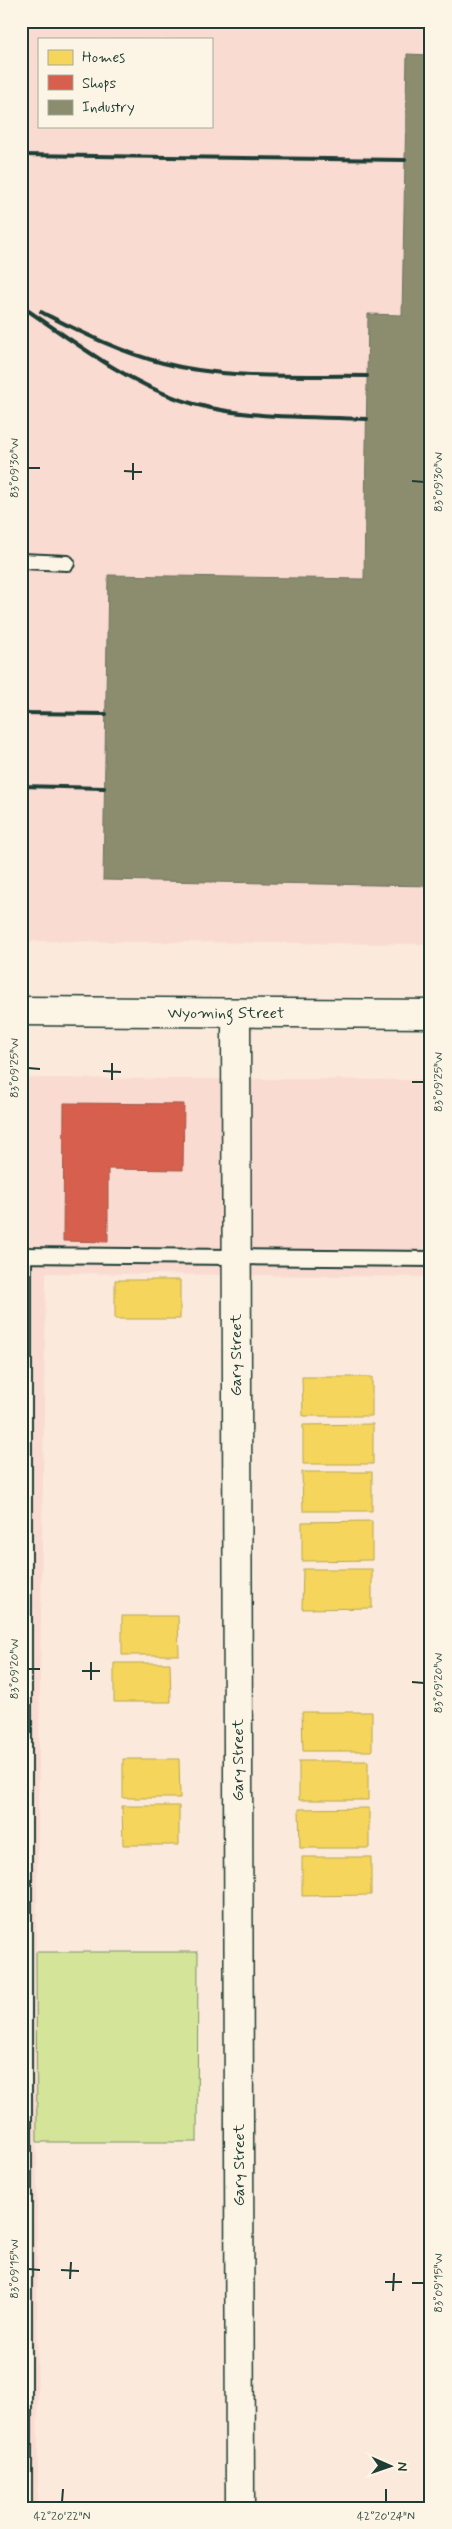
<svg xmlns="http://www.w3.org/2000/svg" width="452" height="2529" viewBox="0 0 452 2529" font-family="Mynerve,sans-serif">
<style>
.built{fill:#f9dbd1;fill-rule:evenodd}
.green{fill:#d4e599;stroke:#7a9166}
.homes{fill:#f6d55c;stroke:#b6a750}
.shops{fill:#d6604d;stroke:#9f5646}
.industry{fill:#8c8c6e;stroke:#6b745d}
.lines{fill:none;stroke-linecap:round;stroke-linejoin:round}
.lane-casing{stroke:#1f3d34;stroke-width:18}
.street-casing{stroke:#1f3d34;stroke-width:31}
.secondary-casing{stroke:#1f3d34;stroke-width:31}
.lane{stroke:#fcf5e5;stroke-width:14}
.street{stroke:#fcf5e5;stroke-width:28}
.secondary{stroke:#fcf5e5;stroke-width:28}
.rail{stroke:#1f3d34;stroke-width:4}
.ticks{fill:none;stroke:#1f3d34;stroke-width:2}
.labels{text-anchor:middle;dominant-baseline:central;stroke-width:5;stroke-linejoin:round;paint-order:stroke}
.street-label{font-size:16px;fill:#1f3d34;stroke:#fcf5e5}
.neatline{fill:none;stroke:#1f3d34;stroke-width:2}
.ticks-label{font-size:12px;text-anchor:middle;fill:#1f3d34}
</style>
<rect width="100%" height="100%" fill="#fbe9dc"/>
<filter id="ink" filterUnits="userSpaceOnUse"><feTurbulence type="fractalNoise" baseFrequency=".02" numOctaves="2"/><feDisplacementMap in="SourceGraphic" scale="10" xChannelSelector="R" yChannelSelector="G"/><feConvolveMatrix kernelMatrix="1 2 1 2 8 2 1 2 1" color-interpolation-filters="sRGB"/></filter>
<g filter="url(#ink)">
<path class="built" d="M 21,21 L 431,21 L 431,944 L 21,941 ZM 39,39 L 211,39 L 211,126 L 39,126 Z
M 21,1078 L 431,1080 L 431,1277 L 46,1273 L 36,1952 L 38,2508 L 21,2508 Z"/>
<path class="green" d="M 36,1952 L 198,1952 L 197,2142 L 37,2142 Z"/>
<path class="homes" d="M 115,1280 L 180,1280 L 180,1319 L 115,1319 Z
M 302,1377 L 372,1377 L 372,1416 L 303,1416 Z
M 373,1424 L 373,1464 L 303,1464 L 303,1425 Z
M 302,1472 L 372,1472 L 372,1511 L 303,1511 Z
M 372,1521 L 372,1560 L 302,1561 L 302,1522 Z
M 303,1569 L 372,1569 L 372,1608 L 302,1609 Z
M 122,1616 L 178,1616 L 179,1655 L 122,1655 Z
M 114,1663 L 170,1663 L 171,1702 L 114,1702 Z
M 302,1712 L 372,1712 L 372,1751 L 303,1751 Z
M 123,1759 L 179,1759 L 180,1798 L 123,1798 Z
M 299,1761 L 368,1761 L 368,1800 L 299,1800 Z
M 122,1806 L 179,1806 L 179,1845 L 123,1845 Z
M 369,1808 L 369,1848 L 300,1848 L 299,1809 Z
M 302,1857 L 371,1857 L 371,1895 L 302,1896 Z"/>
<path class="shops" d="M 64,1103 L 184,1104 L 183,1170 L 108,1169 L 108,1242 L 63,1241 Z"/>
<path class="industry" d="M 407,54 L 431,55 L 431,886 L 103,880 L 108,575 L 364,579 L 368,314 L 402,315 Z"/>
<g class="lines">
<g class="lane-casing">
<path id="lane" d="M 21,561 L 67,563
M 21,1255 L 431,1259
M 24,2508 L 24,1255"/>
</g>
<g class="street-casing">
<path id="street" d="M 236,1013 L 240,2508"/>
</g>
<g class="secondary-casing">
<path id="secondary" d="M 21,1011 L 431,1014"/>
</g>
<use href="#lane" class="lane"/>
<use href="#street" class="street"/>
<use href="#secondary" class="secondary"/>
<path class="rail" d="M 21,155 L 405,160
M 21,306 C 71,339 121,379 178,399 C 237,420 305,416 367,419
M 41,312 C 81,332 119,352 163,363 C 228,380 300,375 367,376
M 21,713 L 106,714
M 21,786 L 104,788"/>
</g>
</g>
<path class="ticks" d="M 28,468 L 40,468M 124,471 L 142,472M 133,480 L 133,463M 412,481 L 424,482M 28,1068 L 40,1069M 103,1071 L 121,1072M 112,1080 L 112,1063M 412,1082 L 424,1082M 28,1669 L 40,1669M 82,1671 L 100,1671M 91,1680 L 91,1662M 412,1682 L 424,1683M 28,2269 L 40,2270M 61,2270 L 79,2271M 70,2279 L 71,2262M 385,2282 L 402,2282M 412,2283 L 424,2283M 393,2291 L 394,2273M 62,2502 L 63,2489M 386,2502 L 386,2489"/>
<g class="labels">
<g class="street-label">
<text x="226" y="1013">Wyoming Street</text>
<text transform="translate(236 1355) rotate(-90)">Gary Street</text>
<text transform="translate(238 1760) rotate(-90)">Gary Street</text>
<text transform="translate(239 2165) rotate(-90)">Gary Street</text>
</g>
</g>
<rect width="452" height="2529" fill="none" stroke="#fcf5e5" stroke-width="55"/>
<rect x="38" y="38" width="175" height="90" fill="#fcf5e5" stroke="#a4ab9e"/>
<rect x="48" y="50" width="25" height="15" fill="#f6d55c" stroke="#a4ab9e"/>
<text x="82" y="62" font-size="15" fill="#1f3d34">Homes</text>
<rect x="48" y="75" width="25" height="15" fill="#d6604d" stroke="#a4ab9e"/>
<text x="82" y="88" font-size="15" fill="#1f3d34">Shops</text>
<rect x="48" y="100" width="25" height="15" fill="#8c8c6e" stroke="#a4ab9e"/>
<text x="82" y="112" font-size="15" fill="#1f3d34">Industry</text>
<g transform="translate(390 2466) rotate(92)" stroke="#fcf5e5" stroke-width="4" paint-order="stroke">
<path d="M0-4L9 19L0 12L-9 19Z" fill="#1f3d34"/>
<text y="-8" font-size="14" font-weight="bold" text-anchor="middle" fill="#1f3d34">N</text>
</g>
<rect x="28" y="28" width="396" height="2474" class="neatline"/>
<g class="ticks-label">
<text transform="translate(14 468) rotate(-90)" y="4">83°09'30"W</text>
<text transform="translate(438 482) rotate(-90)" y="4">83°09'30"W</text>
<text transform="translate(14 1068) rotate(-90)" y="4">83°09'25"W</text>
<text transform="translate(438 1082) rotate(-90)" y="4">83°09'25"W</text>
<text transform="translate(14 1669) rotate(-90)" y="4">83°09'20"W</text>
<text transform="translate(438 1683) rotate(-90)" y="4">83°09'20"W</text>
<text transform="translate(14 2269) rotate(-90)" y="4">83°09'15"W</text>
<text transform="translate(438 2283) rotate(-90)" y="4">83°09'15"W</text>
<text x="62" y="2520">42°20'22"N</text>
<text x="386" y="2520">42°20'24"N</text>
</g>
</svg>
